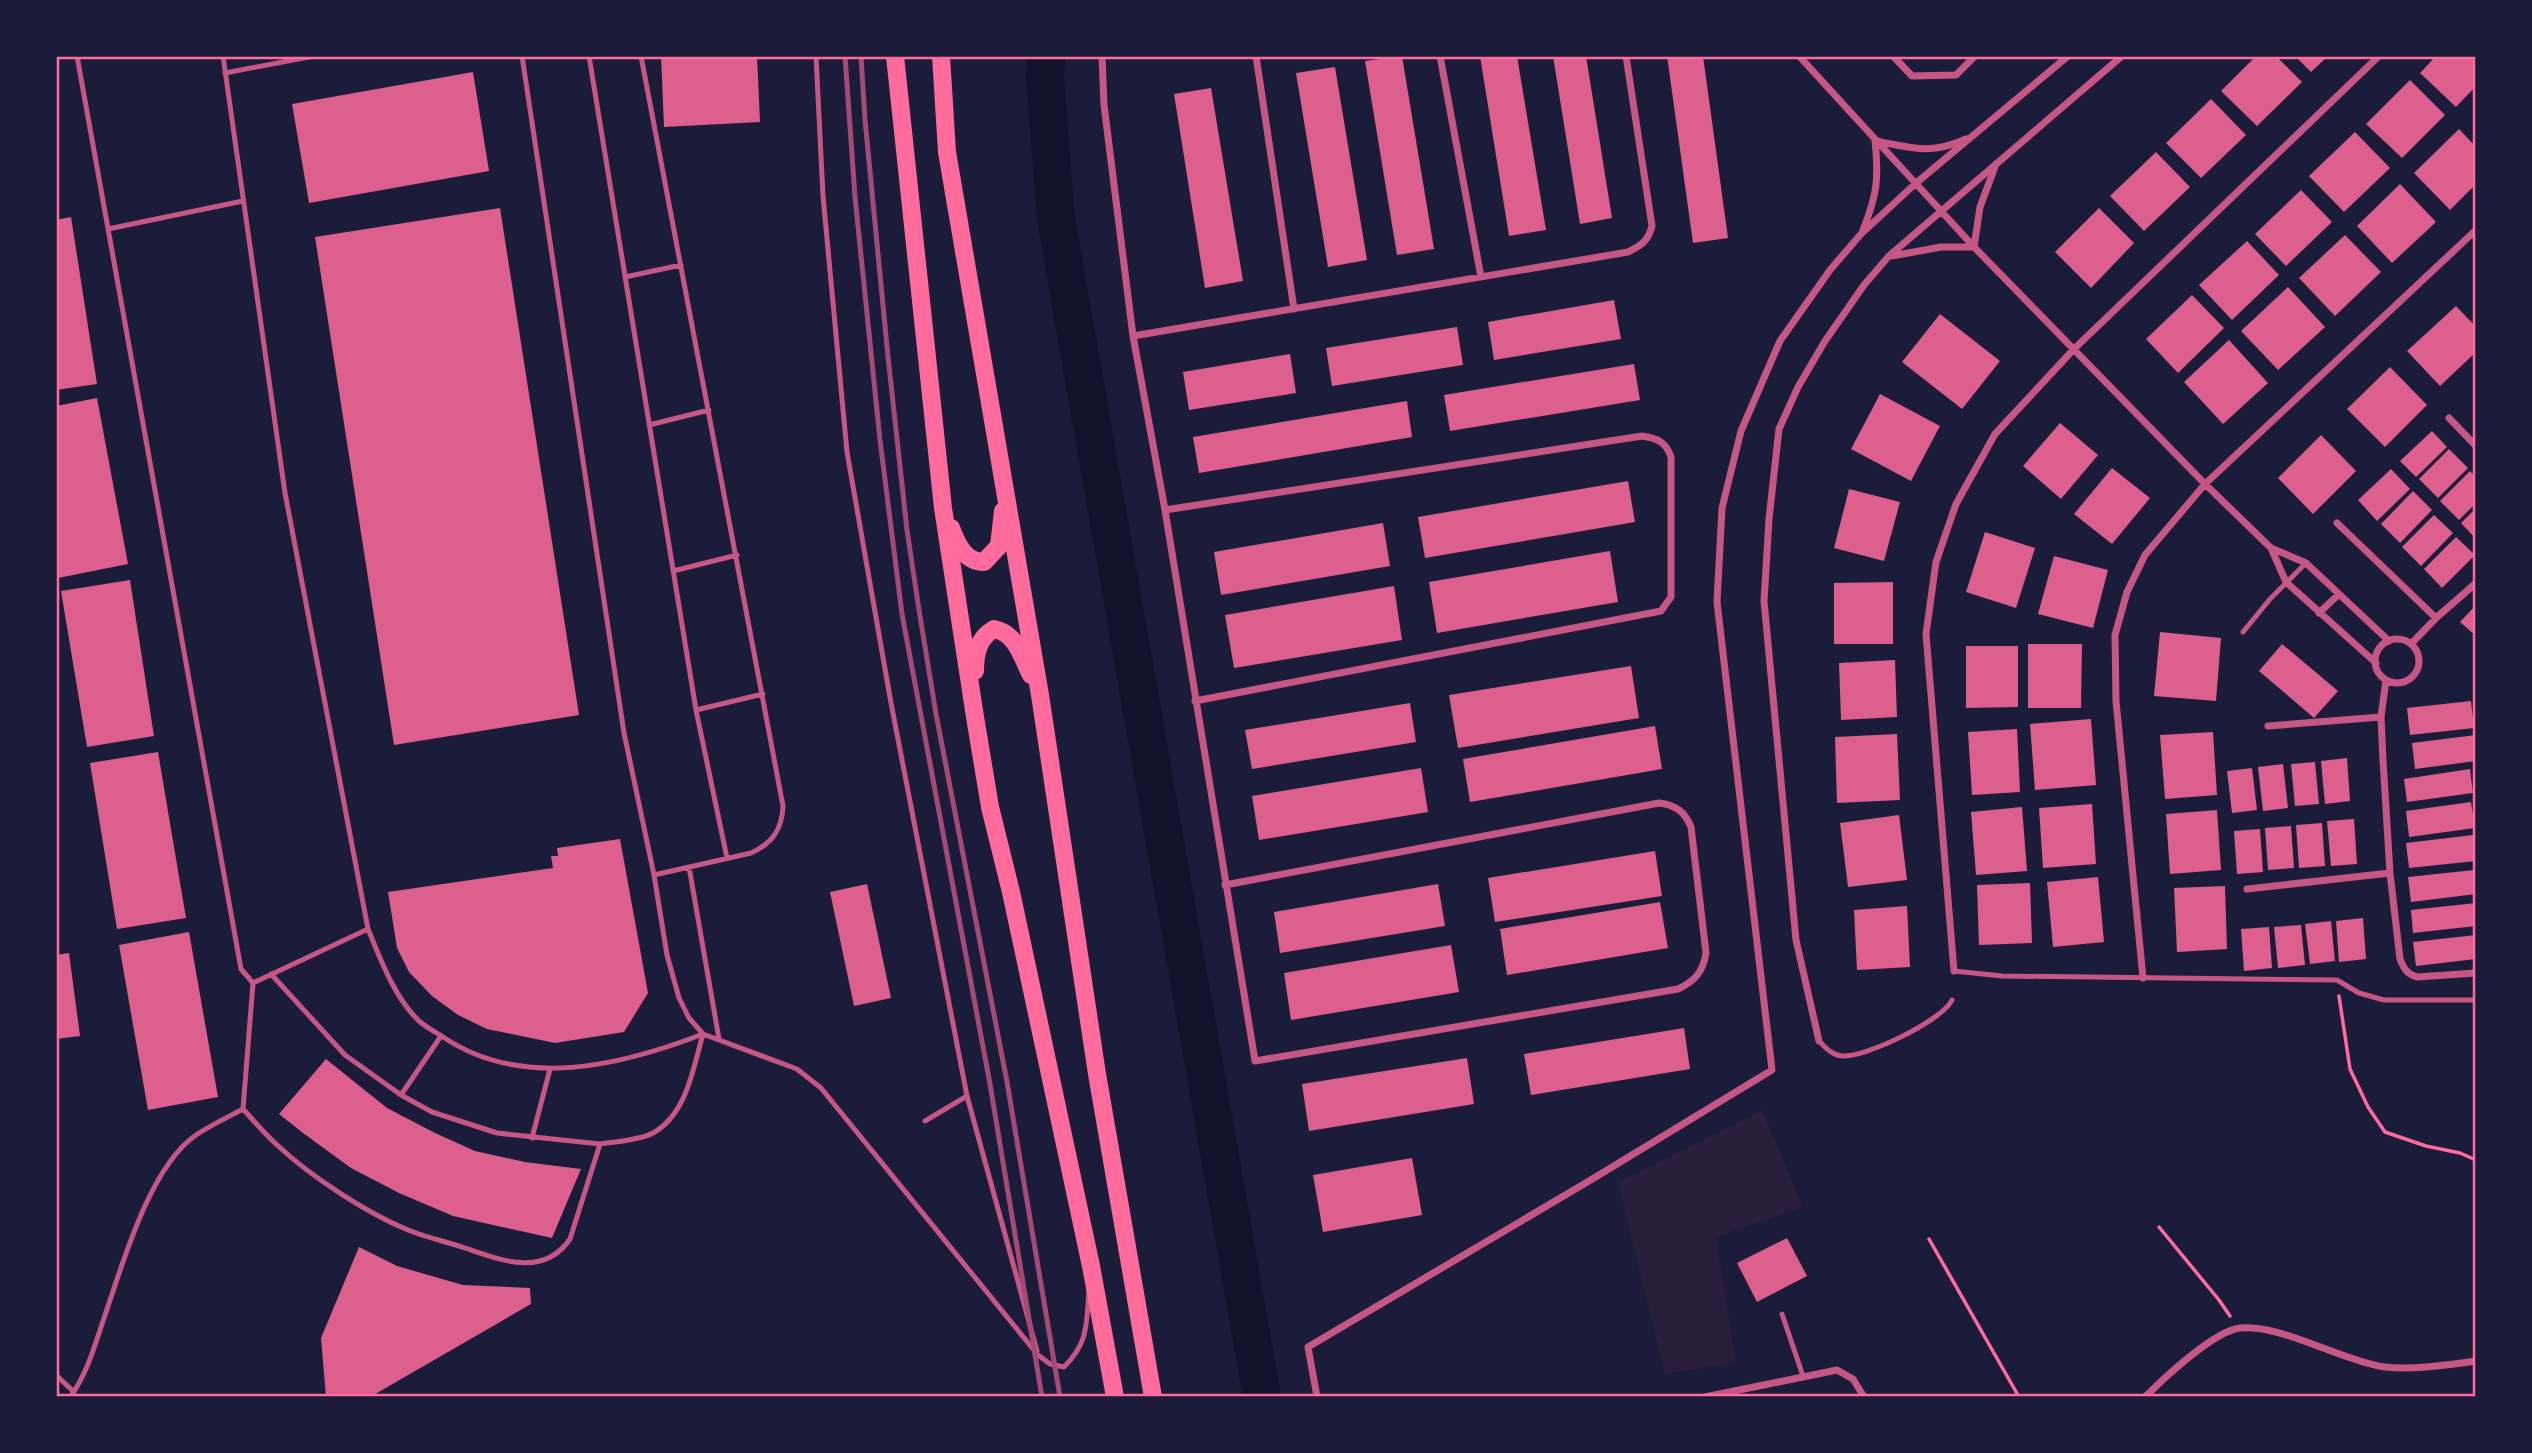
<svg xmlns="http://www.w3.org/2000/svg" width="2532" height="1453" viewBox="0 0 2532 1453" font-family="'Times New Roman',serif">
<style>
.green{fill:#2a1e3b}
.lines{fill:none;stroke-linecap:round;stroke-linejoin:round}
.river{stroke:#12122b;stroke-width:38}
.building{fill:#dd5f8e}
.path{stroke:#ff6b9d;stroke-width:3.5}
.service{stroke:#c65784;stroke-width:5}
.minor{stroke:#c65784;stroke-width:7}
.primary{stroke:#ff6b9d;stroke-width:18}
.rail{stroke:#a44b75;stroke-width:5}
.neatline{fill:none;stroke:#ff6b9d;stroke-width:2.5}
</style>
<rect width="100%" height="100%" fill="#1b1b3a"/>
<path class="green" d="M 1762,1110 L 1803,1207 L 1716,1237 L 1736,1363 L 1665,1374 L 1618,1182 Z"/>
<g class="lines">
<path class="river" d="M 1046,56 L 1045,78 L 1056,219 L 1262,1397"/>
</g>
<path class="building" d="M 661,56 L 757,56 L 760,122 L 664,127 Z
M 1402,56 L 1434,249 L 1397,255 L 1365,61 Z
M 1480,56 L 1517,56 L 1546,230 L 1509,236 Z
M 1553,56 L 1586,56 L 1612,218 L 1580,224 Z
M 1667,56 L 1703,56 L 1728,238 L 1693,243 Z
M 2256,56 L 2276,56 L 2302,82 L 2257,126 L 2221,91 Z
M 2295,56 L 2328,56 L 2311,72 Z
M 2436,56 L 2476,56 L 2476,86 L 2456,107 L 2420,73 Z
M 1335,67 L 1367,260 L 1328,267 L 1296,73 Z
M 473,72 L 489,171 L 309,203 L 292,104 Z
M 2410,80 L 2445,115 L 2402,158 L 2366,124 Z
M 1211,88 L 1243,281 L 1205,288 L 1174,94 Z
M 2211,99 L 2246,135 L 2201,178 L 2166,143 Z
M 2459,129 L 2476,147 L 2476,184 L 2450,210 L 2414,173 Z
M 2355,132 L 2390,168 L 2344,212 L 2309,176 Z
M 2156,152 L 2190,187 L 2144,231 L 2110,196 Z
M 2400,184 L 2436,222 L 2392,263 L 2357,226 Z
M 2301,190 L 2332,222 L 2286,266 L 2255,234 Z
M 500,208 L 579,715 L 394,745 L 315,237 Z
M 2099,208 L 2134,243 L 2091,288 L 2055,252 Z
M 71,217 L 97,384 L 56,390 L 56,220 Z
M 2345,235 L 2381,272 L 2335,316 L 2299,278 Z
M 2247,241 L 2279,275 L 2232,320 L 2199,285 Z
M 2288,287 L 2325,327 L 2278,370 L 2241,331 Z
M 2192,295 L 2224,328 L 2178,373 L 2146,339 Z
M 1614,300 L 1621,339 L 1494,360 L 1488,322 Z
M 2456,306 L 2476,327 L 2476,352 L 2440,386 L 2407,351 Z
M 1940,314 L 2000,361 L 1962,409 L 1902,362 Z
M 1457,327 L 1463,365 L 1332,386 L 1326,348 Z
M 2229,340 L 2268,383 L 2223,424 L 2184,382 Z
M 1290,354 L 1296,393 L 1189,410 L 1183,372 Z
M 1634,364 L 1640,400 L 1450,431 L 1444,395 Z
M 2390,367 L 2427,405 L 2385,447 L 2347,409 Z
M 1880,394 L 1940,426 L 1911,481 L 1851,449 Z
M 97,398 L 128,564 L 58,578 L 56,566 L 56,406 Z
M 1407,401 L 1412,437 L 1199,473 L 1193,437 Z
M 2060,423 L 2098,455 L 2061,499 L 2023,466 Z
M 2432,431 L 2447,447 L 2416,477 L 2400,461 Z
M 2321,435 L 2356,471 L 2313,514 L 2278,478 Z
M 2449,449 L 2468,468 L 2438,498 L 2419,479 Z
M 2112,468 L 2150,498 L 2112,544 L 2074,514 Z
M 2391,469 L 2410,489 L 2377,521 L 2358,500 Z
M 2470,471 L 2476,477 L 2476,503 L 2459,520 L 2440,501 Z
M 1628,481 L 1635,522 L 1425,558 L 1418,517 Z
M 1849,489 L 1900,502 L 1884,561 L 1834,548 Z
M 2413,491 L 2432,510 L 2400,543 L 2381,524 Z
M 2476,508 L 2476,539 L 2461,523 Z
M 2434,515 L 2453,533 L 2421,566 L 2402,547 Z
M 1383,523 L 1390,566 L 1221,595 L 1214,552 Z
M 1985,532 L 2035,548 L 2016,608 L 1966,592 Z
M 2456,537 L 2475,555 L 2442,588 L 2424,569 Z
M 1610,551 L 1618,602 L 1437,633 L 1429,582 Z
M 2054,556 L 2108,570 L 2093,628 L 2038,614 Z
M 130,580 L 154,736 L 87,747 L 61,591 Z
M 1893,582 L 1893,644 L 1834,644 L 1834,583 Z
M 1394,586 L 1402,640 L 1234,668 L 1225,615 Z
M 2476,605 L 2476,636 L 2460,622 Z
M 2160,632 L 2221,638 L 2216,701 L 2154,696 Z
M 2028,644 L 2082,644 L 2081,708 L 2028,708 Z
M 2282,644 L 2338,691 L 2314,718 L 2259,671 Z
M 1966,646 L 2018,646 L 2018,707 L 1966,708 Z
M 1895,660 L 1897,717 L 1841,720 L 1839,663 Z
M 1631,666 L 1639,718 L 1458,748 L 1449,695 Z
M 2471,701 L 2474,728 L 2410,735 L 2407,708 Z
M 1410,703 L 1416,742 L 1252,769 L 1245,730 Z
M 2091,719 L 2096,785 L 2035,790 L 2030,724 Z
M 1655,726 L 1662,769 L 1470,802 L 1463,759 Z
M 2017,729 L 2020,792 L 1972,795 L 1968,732 Z
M 2213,732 L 2217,795 L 2165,799 L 2160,735 Z
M 1897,734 L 1900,800 L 1837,803 L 1835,737 Z
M 2476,735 L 2476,761 L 2415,769 L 2412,743 Z
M 158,752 L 186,918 L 117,929 L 90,763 Z
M 2347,758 L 2350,801 L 2325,804 L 2321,761 Z
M 2315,762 L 2319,804 L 2295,806 L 2291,764 Z
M 2283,764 L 2288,808 L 2263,811 L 2258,767 Z
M 1421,768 L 1428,812 L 1259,840 L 1252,796 Z
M 2252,768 L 2257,810 L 2232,813 L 2227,771 Z
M 2470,769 L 2473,793 L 2407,802 L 2404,779 Z
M 2471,802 L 2475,828 L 2409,837 L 2406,811 Z
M 2092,804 L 2096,864 L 2043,868 L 2039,808 Z
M 2022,807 L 2027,871 L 1976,875 L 1971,812 Z
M 2217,810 L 2221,870 L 2170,874 L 2166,814 Z
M 1899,815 L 1907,880 L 1848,887 L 1840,823 Z
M 2354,819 L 2357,864 L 2331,866 L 2327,821 Z
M 2322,823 L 2325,866 L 2299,868 L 2296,825 Z
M 2291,826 L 2294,868 L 2268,870 L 2265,828 Z
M 2260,829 L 2263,872 L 2237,874 L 2234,831 Z
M 2473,835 L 2476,861 L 2409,868 L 2406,843 Z
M 620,839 L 648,993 L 624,1032 L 555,1043 L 487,1029 L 458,1015 L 432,996 L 409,972 L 397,948 L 388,892 L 553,868 L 551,856 L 558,856 L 557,848 Z
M 1655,851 L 1662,896 L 1495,922 L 1488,878 Z
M 2474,870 L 2476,894 L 2411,902 L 2408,877 Z
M 2098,877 L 2104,942 L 2053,947 L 2047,882 Z
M 2030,883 L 2032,943 L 1979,945 L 1977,885 Z
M 867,884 L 891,998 L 854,1006 L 830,892 Z
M 1438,884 L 1445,926 L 1280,953 L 1274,912 Z
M 2225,886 L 2227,949 L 2177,952 L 2174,888 Z
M 1660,902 L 1668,948 L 1507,975 L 1500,929 Z
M 2476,903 L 2476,926 L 2413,933 L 2411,910 Z
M 1907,906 L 1910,967 L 1857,970 L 1854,910 Z
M 2363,918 L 2366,959 L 2339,962 L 2336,921 Z
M 2331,921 L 2335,961 L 2310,964 L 2305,924 Z
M 2301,925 L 2305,965 L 2278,968 L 2274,927 Z
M 2269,927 L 2272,968 L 2244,971 L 2241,929 Z
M 189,932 L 218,1097 L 148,1110 L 119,945 Z
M 2476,935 L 2476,959 L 2416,966 L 2413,942 Z
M 1451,945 L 1459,992 L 1291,1020 L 1284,973 Z
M 69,953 L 80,1036 L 56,1039 L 56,955 Z
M 1684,1028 L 1690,1069 L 1531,1095 L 1524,1054 Z
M 1467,1058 L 1474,1104 L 1309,1131 L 1302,1084 Z
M 326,1059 L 387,1108 L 435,1133 L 475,1151 L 525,1162 L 581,1169 L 552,1238 L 453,1216 L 399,1193 L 351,1168 L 303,1133 L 279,1114 Z
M 1412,1158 L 1422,1215 L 1323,1232 L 1313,1175 Z
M 1787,1238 L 1807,1276 L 1757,1302 L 1737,1263 Z
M 359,1247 L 397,1266 L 463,1285 L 530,1288 L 531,1304 L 370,1397 L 326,1397 L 321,1338 Z"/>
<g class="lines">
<path class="path" d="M 2339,996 L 2350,1069 L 2368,1107 L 2385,1132 L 2426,1146 L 2460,1153 L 2476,1160
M 2159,1227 L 2219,1300 L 2230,1316
M 1929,1239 L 2019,1397"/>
<path class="service" d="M 77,56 L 241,969 L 253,983 L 368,929
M 223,56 L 285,493 L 368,929 C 381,960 393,994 416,1018 C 423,1026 434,1031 443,1037 C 522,1090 620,1066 703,1034
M 522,56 L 624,733 L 654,875 L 667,955 L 679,998 L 689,1018 L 703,1034 L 797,1069 L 821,1088 L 1038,1355 L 1050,1364 L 1064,1367 C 1089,1342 1086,1324 1089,1292
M 589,56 L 696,710 L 727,858
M 641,56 L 783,806 C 782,829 773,843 751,853 L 654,875
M 816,56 L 823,196 L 847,452 L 891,703 L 967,1096 L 1037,1351
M 225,73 L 314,56
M 108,229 L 243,201
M 625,277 L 681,265
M 649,425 L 709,410
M 673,571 L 737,555
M 2243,632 L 2270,599 L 2306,563
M 696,710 L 763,694
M 689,867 L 719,1039
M 1954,971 L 2002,976 L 2337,980 L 2359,993 L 2384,1000 L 2476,1000
M 271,974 L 345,1055 L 401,1095 L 432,1112 L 497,1133 L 600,1144
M 253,983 L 243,1109 C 254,1121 264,1133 276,1144 C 311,1177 372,1217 416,1233 C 433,1239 451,1243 468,1249 C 503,1261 544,1277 570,1239 L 600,1144 C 614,1142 641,1140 653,1133 C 687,1114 693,1068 703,1034
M 1819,1041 C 1826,1048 1832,1055 1842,1056 C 1864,1058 1942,1021 1952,1000
M 401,1095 L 441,1036
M 925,1121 L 967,1096
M 532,1138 L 550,1069
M 1782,1314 L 1803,1376
M 56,1375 L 74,1392
M 70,1397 C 86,1376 94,1348 102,1324 C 121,1270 148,1168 196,1135 C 211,1125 228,1117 243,1109"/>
<path class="minor" d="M 1102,56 L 1104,105 L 1133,336 L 1165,510 L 1255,1061 L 1678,989 C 1695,981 1703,972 1706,953 L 1691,827 C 1685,812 1676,805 1659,803 L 1225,885
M 1256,56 L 1294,309
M 1440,56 L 1481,277
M 1799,56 L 1974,247 L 2205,484 L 2271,548 L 2306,563 L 2389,641
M 1893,56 L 1912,76 L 1956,75 L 1975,56
M 1876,141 C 1913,148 1930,155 1966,139
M 1863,230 C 1877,195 1879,179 1875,141
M 1974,247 L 1980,207 L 1996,164
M 1892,256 L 1941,247 L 1974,247
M 1133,336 L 1628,252 C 1642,245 1648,241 1652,226 L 1626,56
M 2449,418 L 2476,446
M 1165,510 L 1642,436 C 1657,438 1666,442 1671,457 L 1671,597 L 1661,611 L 1195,701
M 2337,523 L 2436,618
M 2271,548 L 2286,582 L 2376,663
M 2319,613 L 2338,595
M2375 661a22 22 0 1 1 44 0a22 22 0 1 1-44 0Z
M 2411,644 L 2436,618 L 2476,583
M 2386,680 L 2381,717 L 2383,760 L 2390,873 L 2400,959 C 2404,969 2407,974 2417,977 L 2476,973
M 2268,726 L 2381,717
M 2247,889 L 2390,873
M 1954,971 L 1926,634 L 1936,562 L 1956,504 L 1995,434 L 2074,349 L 2379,56
M 2143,978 L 2116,701 L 2115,635 L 2127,592 L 2145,555 L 2205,484 L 2476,230
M 1819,1041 L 1796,940 L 1764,601 L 1769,519 L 1779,429 L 1798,387 L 1825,341 L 1864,285 L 1889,256 L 2122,56
M 1317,1397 L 1308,1347 L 1589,1181 L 1772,1070 L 1717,602 L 1722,508 L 1741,431 L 1780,341 L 1830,270 L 1861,234 L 1915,184 L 2068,56
M 1705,1397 L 1837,1370 L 1853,1379 L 1864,1397
M 2145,1397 C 2164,1378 2214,1331 2240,1328 C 2268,1326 2298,1339 2323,1348 C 2343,1355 2364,1364 2385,1367 C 2415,1370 2446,1365 2476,1361"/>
<path class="primary" d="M 895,56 L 943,508 L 975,717 L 990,807 L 1011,892 L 1091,1266 L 1115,1397
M 941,56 L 947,152 L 1040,695 L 1097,1074 L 1153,1397
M 951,528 C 957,544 965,562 984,562 L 999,546 L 1003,511
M 975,671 C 975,654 978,638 994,629 C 1016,633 1022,657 1031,675"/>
<path class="rail" d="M 845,56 L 855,197 L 880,440 L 902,614 L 990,1084 L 1042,1397
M 861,56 L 865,120 L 888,357 L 907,530 L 919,610 L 936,714 L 1007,1082 L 1060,1397"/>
</g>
<rect width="2532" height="1453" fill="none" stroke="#1b1b3a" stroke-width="116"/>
<rect x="58" y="58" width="2416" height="1337" class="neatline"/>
</svg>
